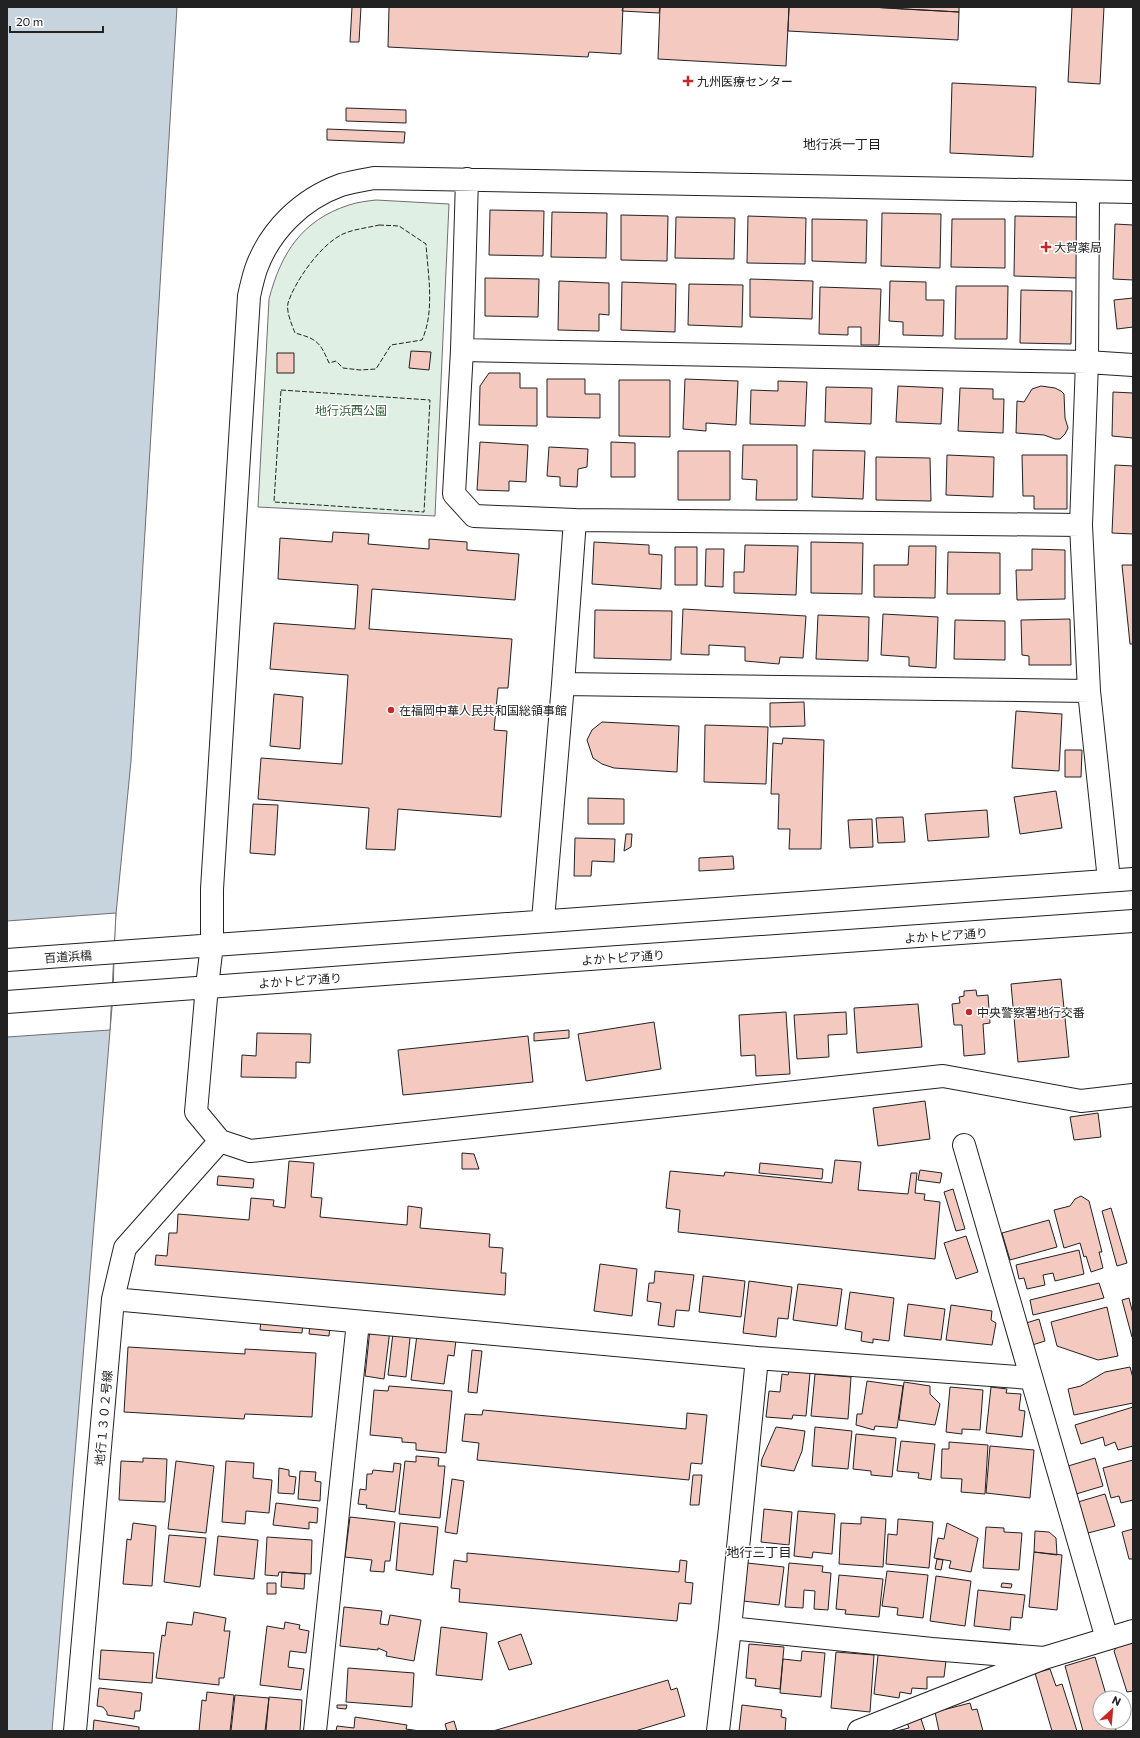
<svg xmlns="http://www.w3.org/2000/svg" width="1140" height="1738" viewBox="0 0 1140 1738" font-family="Commissioner,'Noto Sans JP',sans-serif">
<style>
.green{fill:#e0efe3;stroke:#6f6f6f}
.water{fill:#c7d3dd;stroke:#6f6f6f}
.pier{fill:#fff;stroke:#6f6f6f}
.building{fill:#f3c9c0;stroke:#222}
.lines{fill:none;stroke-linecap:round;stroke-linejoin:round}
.minor-casing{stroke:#222;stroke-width:24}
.minor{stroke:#fff;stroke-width:22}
.fence{stroke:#222;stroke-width:1;stroke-dasharray:5 2;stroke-linecap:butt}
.poi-dot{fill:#c62828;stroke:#fff;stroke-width:1.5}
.labels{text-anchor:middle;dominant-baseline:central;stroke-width:3;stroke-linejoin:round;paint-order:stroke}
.poi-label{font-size:12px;fill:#222;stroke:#fff;text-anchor:start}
.park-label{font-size:12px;fill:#2f5e38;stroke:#fff}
.street-label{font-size:12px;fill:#222;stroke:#fff}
.neighbourhood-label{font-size:13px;fill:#222;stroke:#fff}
</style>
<rect width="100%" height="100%" fill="#fff"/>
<path class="green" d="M 376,200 L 449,204 L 435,516 L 258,507 L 269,299 C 281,253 302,220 349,205 C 358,202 367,201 376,200 Z"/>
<path class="water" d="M 7,7 L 177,7 L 131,761 L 115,924 L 113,995 L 52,1731 L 7,1731 Z"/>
<path class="pier" d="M 116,913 L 110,1030 L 7,1037 L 7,921 Z"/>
<path class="building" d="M 352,7 L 361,7 L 359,42 L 350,42 Z
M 389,7 L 623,7 L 621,54 L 589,52 L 588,57 L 388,47 Z
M 623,7 L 660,7 L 659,13 L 622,11 Z
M 660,7 L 789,7 L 786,66 L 658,59 Z
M 789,7 L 871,7 L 959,12 L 958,40 L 788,31 Z
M 871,7 L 903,7 L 902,9 Z
M 903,7 L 959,7 L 959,12 L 902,9 Z
M 1072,7 L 1104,7 L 1100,84 L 1068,82 Z
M 952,83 L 1036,87 L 1033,157 L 950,153 Z
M 346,108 L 406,110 L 406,123 L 346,121 Z
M 327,129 L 405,132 L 404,143 L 327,140 Z
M 490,210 L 544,211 L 543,256 L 489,255 Z
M 552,212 L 607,213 L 606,258 L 551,257 Z
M 882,213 L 941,214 L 940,268 L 881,266 Z
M 621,215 L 668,216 L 667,261 L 621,260 Z
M 748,216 L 806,218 L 805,264 L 747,263 Z
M 1015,216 L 1078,217 L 1077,278 L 1014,276 Z
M 676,217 L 735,218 L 734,259 L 675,258 Z
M 812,219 L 867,220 L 866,263 L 812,261 Z
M 952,219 L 1005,219 L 1005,268 L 951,267 Z
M 1115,224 L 1133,225 L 1133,280 L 1113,279 Z
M 485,278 L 539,279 L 538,317 L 485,316 Z
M 750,279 L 813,281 L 812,319 L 750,317 Z
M 559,281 L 609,283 L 609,315 L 599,314 L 599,331 L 558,330 Z
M 890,281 L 926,282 L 926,300 L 944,300 L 943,336 L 903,335 L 903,322 L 889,321 Z
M 622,282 L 676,284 L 675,332 L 621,330 Z
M 689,284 L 743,285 L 742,327 L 688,325 Z
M 956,286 L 1008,286 L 1007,339 L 955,339 Z
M 820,287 L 881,289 L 879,345 L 861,345 L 861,327 L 848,327 L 848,335 L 819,334 Z
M 1021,290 L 1072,291 L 1071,344 L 1020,343 Z
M 1133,298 L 1133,327 L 1117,329 L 1114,300 Z
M 411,351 L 431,352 L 429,370 L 409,368 Z
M 277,353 L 294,353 L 294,373 L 277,373 Z
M 489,373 L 520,373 L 520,388 L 537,388 L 537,426 L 479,425 L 480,386 Z
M 547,379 L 585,379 L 585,394 L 600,394 L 600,418 L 547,417 Z
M 685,379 L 738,381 L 736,425 L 706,423 L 706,431 L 683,429 Z
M 619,380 L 670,380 L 670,437 L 619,436 Z
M 778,381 L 807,382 L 805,426 L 750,424 L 751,390 L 778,391 Z
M 898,386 L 943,388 L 941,424 L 896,422 Z
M 1041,386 L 1055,388 L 1061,391 L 1064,394 L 1065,418 L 1068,428 L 1065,434 L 1060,439 L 1055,439 L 1044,435 L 1016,433 L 1017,401 L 1024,402 L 1032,389 Z
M 826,387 L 872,388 L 871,424 L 825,422 Z
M 960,388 L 993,389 L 993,399 L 1004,399 L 1003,433 L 958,431 Z
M 1113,392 L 1133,393 L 1133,438 L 1112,436 Z
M 480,442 L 528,445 L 526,482 L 509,481 L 509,491 L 477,490 Z
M 611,442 L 635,443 L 635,477 L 611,477 Z
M 743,445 L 797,445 L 797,500 L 756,500 L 757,480 L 742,479 Z
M 549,447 L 588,449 L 587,467 L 578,469 L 577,487 L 560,486 L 560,477 L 547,476 Z
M 813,450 L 865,451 L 863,499 L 812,497 Z
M 678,451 L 730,451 L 730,500 L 678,500 Z
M 947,455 L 994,457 L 993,497 L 946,495 Z
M 1022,455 L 1067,455 L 1067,509 L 1034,509 L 1034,496 L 1023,496 Z
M 876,457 L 930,458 L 931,501 L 876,500 Z
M 1115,465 L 1133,466 L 1133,534 L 1112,533 Z
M 333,532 L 369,534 L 368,544 L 429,549 L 429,539 L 467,542 L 467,550 L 519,554 L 515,600 L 372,589 L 369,629 L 512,639 L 508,688 L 498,688 L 494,730 L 507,731 L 501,817 L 398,809 L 395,850 L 366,849 L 369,808 L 258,799 L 261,758 L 342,764 L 348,675 L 270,669 L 274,623 L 355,629 L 358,585 L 278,579 L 280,538 L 332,542 Z
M 594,542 L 649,545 L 649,554 L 662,555 L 661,589 L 592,584 Z
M 811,542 L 863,543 L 862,594 L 811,593 Z
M 745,545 L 798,546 L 796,595 L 734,593 L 734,572 L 744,572 Z
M 909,546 L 936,546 L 935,598 L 874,597 L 874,565 L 908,565 Z
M 675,547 L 697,547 L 697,585 L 675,585 Z
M 706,549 L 724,549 L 723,587 L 705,586 Z
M 1032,549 L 1065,550 L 1065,599 L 1017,600 L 1016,570 L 1032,570 Z
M 948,552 L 1000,553 L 1000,594 L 947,594 Z
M 1122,565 L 1133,565 L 1133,644 L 1130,644 Z
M 683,609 L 806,616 L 803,658 L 780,657 L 779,664 L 745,661 L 745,647 L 709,645 L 709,655 L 681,654 Z
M 595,610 L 672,611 L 671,660 L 594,658 Z
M 883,614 L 938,617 L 936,668 L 909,666 L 909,657 L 881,655 Z
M 818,615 L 869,617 L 868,661 L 816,659 Z
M 1070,619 L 1071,665 L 1029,665 L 1029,656 L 1022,655 L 1021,620 Z
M 955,620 L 1005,621 L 1005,660 L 954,659 Z
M 274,694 L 303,697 L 300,749 L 270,746 Z
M 804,702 L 805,726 L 770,727 L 770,703 Z
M 1016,711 L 1062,714 L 1059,771 L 1012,768 Z
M 602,722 L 679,726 L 677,772 L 614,768 L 602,764 L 593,758 L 587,740 L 592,730 Z
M 705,725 L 768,727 L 766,784 L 704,782 Z
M 783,738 L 824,740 L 821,849 L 789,849 L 790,829 L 778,829 L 779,794 L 771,794 L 773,743 L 782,744 Z
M 1065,750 L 1082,750 L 1081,777 L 1065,777 Z
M 1056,791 L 1062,828 L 1020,834 L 1014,797 Z
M 588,798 L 624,799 L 624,824 L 588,824 Z
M 253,804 L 278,805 L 275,855 L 250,853 Z
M 987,810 L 989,837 L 928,841 L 925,814 Z
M 903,817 L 905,842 L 878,843 L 876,818 Z
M 872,819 L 873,847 L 850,848 L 848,820 Z
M 626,834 L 632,834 L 631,847 L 624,851 Z
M 575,838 L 615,839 L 614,862 L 592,861 L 591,876 L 574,876 Z
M 733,856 L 734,869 L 699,871 L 699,858 Z
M 1061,979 L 1069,1057 L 1018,1062 L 1011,984 Z
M 976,990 L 977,996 L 988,995 L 990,1023 L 983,1024 L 985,1054 L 964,1056 L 962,1025 L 954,1025 L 952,1004 L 960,1003 L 959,997 L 964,996 L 964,991 Z
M 918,1004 L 922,1047 L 857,1053 L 854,1008 Z
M 786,1012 L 790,1074 L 756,1076 L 755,1055 L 741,1056 L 739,1015 Z
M 846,1012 L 847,1034 L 828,1035 L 829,1057 L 797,1059 L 794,1015 Z
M 654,1022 L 661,1069 L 586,1081 L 578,1034 Z
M 569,1030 L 569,1038 L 534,1041 L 534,1033 Z
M 257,1033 L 311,1034 L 310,1063 L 296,1062 L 296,1078 L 241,1077 L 242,1055 L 256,1056 Z
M 528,1036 L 533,1082 L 403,1095 L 398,1050 Z
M 925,1101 L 930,1139 L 878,1146 L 873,1108 Z
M 1098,1113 L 1101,1137 L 1074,1140 L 1070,1117 Z
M 462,1153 L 474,1154 L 479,1169 L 462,1169 Z
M 835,1160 L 861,1162 L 858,1190 L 908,1194 L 911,1173 L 917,1173 L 915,1193 L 925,1194 L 924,1200 L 940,1202 L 935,1259 L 678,1232 L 680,1210 L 666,1208 L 670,1171 L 724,1176 L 725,1172 L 832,1183 Z
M 289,1161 L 314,1163 L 311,1197 L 322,1198 L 320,1217 L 407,1225 L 408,1206 L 422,1208 L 420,1228 L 490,1234 L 489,1247 L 503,1248 L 501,1273 L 506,1273 L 505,1295 L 155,1265 L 156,1255 L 167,1256 L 169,1233 L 177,1233 L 178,1214 L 249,1220 L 251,1198 L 274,1200 L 273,1206 L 285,1208 Z
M 760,1163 L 823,1169 L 822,1179 L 759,1173 Z
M 920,1170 L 942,1173 L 940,1183 L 918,1180 Z
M 218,1176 L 254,1179 L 253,1188 L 217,1185 Z
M 953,1189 L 965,1229 L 956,1231 L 944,1192 Z
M 1081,1196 L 1089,1201 L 1102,1252 L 1099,1252 L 1103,1268 L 1091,1272 L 1086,1256 L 1084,1257 L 1080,1243 L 1064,1248 L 1054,1210 L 1070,1206 L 1075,1199 Z
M 1111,1208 L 1127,1263 L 1117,1266 L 1102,1211 Z
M 1049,1220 L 1057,1247 L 1010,1260 L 1002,1233 Z
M 966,1236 L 978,1272 L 956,1279 L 944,1243 Z
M 1079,1250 L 1084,1274 L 1055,1281 L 1053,1273 L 1043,1275 L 1045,1285 L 1027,1289 L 1024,1278 L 1019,1279 L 1016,1265 Z
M 600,1264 L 637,1269 L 632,1316 L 594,1311 Z
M 655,1271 L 694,1275 L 689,1311 L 676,1310 L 674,1327 L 658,1325 L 661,1303 L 647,1301 L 649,1283 L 654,1283 Z
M 703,1276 L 745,1281 L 741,1317 L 699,1312 Z
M 749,1281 L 792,1287 L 788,1319 L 778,1318 L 776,1337 L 743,1333 Z
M 1099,1283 L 1104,1298 L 1033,1315 L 1030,1300 Z
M 798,1284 L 842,1289 L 837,1326 L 793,1320 Z
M 850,1292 L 894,1298 L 889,1341 L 873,1339 L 873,1343 L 861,1341 L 862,1332 L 845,1329 Z
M 1129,1298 L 1133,1314 L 1133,1336 L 1132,1337 L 1122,1300 Z
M 908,1304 L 945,1309 L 941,1340 L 904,1336 Z
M 951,1305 L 992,1311 L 991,1320 L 996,1323 L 992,1345 L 946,1340 Z
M 1107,1307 L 1118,1356 L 1098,1360 L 1057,1346 L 1051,1322 Z
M 1039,1319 L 1045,1341 L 1029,1346 L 1023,1324 Z
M 261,1320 L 303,1323 L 302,1333 L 260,1330 Z
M 310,1324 L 330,1326 L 329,1336 L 309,1334 Z
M 394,1325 L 411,1328 L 406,1377 L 388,1375 Z
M 370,1329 L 390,1330 L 384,1379 L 365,1376 Z
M 417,1335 L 456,1340 L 454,1356 L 448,1355 L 444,1384 L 411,1380 Z
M 128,1347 L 245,1354 L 245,1349 L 316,1353 L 312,1417 L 245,1414 L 244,1419 L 124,1412 Z
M 472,1350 L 482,1351 L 477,1393 L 468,1392 Z
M 1130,1367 L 1133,1378 L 1133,1403 L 1074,1415 L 1068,1389 L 1081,1386 L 1105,1372 Z
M 789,1371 L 810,1373 L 806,1416 L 793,1415 L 792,1419 L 766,1417 L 769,1391 L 780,1392 L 782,1374 L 788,1375 Z
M 815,1374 L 851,1377 L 848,1419 L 811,1416 Z
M 867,1381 L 903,1386 L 897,1428 L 875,1426 L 874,1430 L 856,1425 L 857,1414 L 862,1414 Z
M 904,1382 L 930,1386 L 930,1394 L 940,1404 L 935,1425 L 899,1420 Z
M 389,1386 L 452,1391 L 446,1453 L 416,1450 L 416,1443 L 402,1442 L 402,1438 L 370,1435 L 374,1390 L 388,1391 Z
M 950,1387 L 983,1390 L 980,1430 L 962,1429 L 962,1434 L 946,1432 Z
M 991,1387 L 1007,1389 L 1006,1393 L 1021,1394 L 1019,1410 L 1025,1411 L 1022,1437 L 986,1433 Z
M 1133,1407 L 1133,1446 L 1118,1450 L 1115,1442 L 1105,1446 L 1103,1437 L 1081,1444 L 1075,1425 Z
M 483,1410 L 686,1429 L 687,1413 L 707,1415 L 702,1464 L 691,1463 L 689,1480 L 477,1460 L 479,1443 L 462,1441 L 465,1414 L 482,1415 Z
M 776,1427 L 805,1431 L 802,1451 L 794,1471 L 761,1466 L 762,1459 Z
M 815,1427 L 852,1431 L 848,1469 L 812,1466 Z
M 856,1434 L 896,1438 L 892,1477 L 871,1475 L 871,1471 L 853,1469 Z
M 901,1441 L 935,1444 L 931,1480 L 918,1478 L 919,1473 L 897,1471 Z
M 949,1442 L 988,1445 L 985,1494 L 961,1492 L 962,1479 L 941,1478 L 942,1449 L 949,1449 Z
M 990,1446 L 1034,1450 L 1030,1498 L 986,1493 Z
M 416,1456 L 439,1458 L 438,1466 L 445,1466 L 440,1518 L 399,1514 L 405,1461 L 416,1462 Z
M 143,1458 L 167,1459 L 165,1502 L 119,1500 L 121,1461 L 143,1462 Z
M 1095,1458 L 1103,1486 L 1076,1494 L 1068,1466 Z
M 1133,1460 L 1133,1500 L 1121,1503 L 1119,1496 L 1111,1498 L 1103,1468 Z
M 176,1461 L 214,1466 L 206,1533 L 168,1529 Z
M 226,1461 L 254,1463 L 253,1478 L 272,1480 L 269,1513 L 246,1511 L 245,1524 L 222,1522 Z
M 394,1463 L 401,1464 L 395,1512 L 366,1508 L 367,1505 L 358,1504 L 360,1489 L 366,1490 L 367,1474 L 372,1474 L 373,1470 L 393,1472 Z
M 279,1468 L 289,1470 L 289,1476 L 296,1477 L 294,1494 L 278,1493 Z
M 300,1471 L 316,1472 L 315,1481 L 321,1482 L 320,1501 L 298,1499 Z
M 693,1475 L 702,1475 L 699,1505 L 690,1505 Z
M 452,1479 L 464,1481 L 457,1534 L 445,1532 Z
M 1105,1494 L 1115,1526 L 1088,1533 L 1078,1502 Z
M 276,1503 L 318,1508 L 317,1523 L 309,1522 L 309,1529 L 273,1525 Z
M 764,1509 L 792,1512 L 789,1545 L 761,1542 Z
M 798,1511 L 835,1514 L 832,1554 L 813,1552 L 812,1558 L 794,1556 Z
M 350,1517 L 395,1522 L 390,1561 L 385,1561 L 384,1572 L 370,1571 L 372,1560 L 345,1557 Z
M 861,1517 L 886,1519 L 883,1567 L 839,1564 L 841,1523 L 861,1524 Z
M 898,1519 L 933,1522 L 929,1568 L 886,1564 L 888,1534 L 897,1535 Z
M 133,1523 L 156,1526 L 152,1586 L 123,1584 L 127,1539 L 131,1540 Z
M 400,1523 L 438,1527 L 433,1575 L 396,1570 Z
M 947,1523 L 978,1538 L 971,1572 L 949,1568 L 951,1561 L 934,1558 L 938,1538 L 944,1539 Z
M 986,1527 L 1004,1528 L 1004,1532 L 1022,1533 L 1019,1570 L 983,1568 Z
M 1133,1529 L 1133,1559 L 1129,1559 L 1122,1532 Z
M 1035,1531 L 1049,1532 L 1056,1538 L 1057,1555 L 1034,1552 Z
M 169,1535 L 206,1538 L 200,1587 L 164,1582 Z
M 218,1536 L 258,1540 L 254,1579 L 214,1575 Z
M 267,1537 L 312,1540 L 311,1574 L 279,1572 L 278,1576 L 265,1575 Z
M 1034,1552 L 1062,1555 L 1057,1610 L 1029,1607 Z
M 467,1553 L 679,1572 L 680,1560 L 687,1561 L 685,1582 L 693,1583 L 691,1604 L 679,1603 L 677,1621 L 459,1602 L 460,1589 L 451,1588 L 454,1560 L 467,1562 Z
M 937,1559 L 943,1560 L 941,1570 L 935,1569 Z
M 747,1563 L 784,1567 L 779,1605 L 743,1601 Z
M 789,1563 L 823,1566 L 822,1572 L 831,1573 L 828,1610 L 814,1609 L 815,1591 L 804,1590 L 803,1608 L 785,1607 Z
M 887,1571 L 928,1575 L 923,1618 L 897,1615 L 898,1608 L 882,1606 Z
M 282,1572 L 305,1574 L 304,1589 L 281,1587 Z
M 839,1575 L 883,1579 L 879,1617 L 845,1614 L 846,1610 L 836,1609 Z
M 936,1576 L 971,1581 L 965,1626 L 930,1621 Z
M 267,1583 L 276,1583 L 276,1594 L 267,1594 Z
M 1002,1583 L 1012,1584 L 1011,1588 L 1001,1587 Z
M 978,1590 L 1025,1595 L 1022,1618 L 1011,1617 L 1010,1630 L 974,1626 Z
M 344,1607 L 382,1611 L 380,1624 L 388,1625 L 390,1615 L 421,1620 L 414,1661 L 386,1656 L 387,1652 L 378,1648 L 378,1650 L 340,1646 Z
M 194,1612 L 226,1618 L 224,1631 L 230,1631 L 224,1678 L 219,1678 L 219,1685 L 156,1678 L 162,1635 L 165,1636 L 167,1622 L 192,1625 Z
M 285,1622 L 300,1625 L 299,1629 L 309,1631 L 306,1653 L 290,1651 L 288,1667 L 304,1669 L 301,1690 L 260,1685 L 267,1626 L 284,1629 Z
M 441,1627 L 487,1633 L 482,1680 L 436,1675 Z
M 521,1634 L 532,1664 L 509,1670 L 498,1642 Z
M 1133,1640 L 1133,1691 L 1127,1692 L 1114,1651 L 1119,1644 Z
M 749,1644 L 784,1647 L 780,1689 L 755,1686 L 756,1679 L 746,1678 Z
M 101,1650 L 154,1653 L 152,1683 L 99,1679 Z
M 802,1651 L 825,1653 L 821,1697 L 780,1693 L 783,1659 L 801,1661 Z
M 836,1652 L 874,1655 L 870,1712 L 831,1708 Z
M 878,1655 L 946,1661 L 944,1677 L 927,1677 L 927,1689 L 912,1688 L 911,1694 L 900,1692 L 899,1698 L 874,1694 Z
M 1095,1657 L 1107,1698 L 1100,1698 L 1100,1722 L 1114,1722 L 1116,1730 L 1114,1731 L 1083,1731 L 1065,1666 Z
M 348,1668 L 414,1673 L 412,1707 L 346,1702 Z
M 1050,1669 L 1056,1686 L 1062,1684 L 1077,1731 L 1052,1731 L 1035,1673 Z
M 668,1680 L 671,1690 L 677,1688 L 685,1716 L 635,1731 L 493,1731 Z
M 99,1688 L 142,1693 L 140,1711 L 135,1711 L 134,1719 L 107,1715 L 107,1712 L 103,1707 L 97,1706 Z
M 207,1692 L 234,1695 L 230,1731 L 199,1731 L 202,1700 L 206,1701 Z
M 235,1695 L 269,1698 L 265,1731 L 231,1731 Z
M 269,1697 L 302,1700 L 300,1731 L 266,1731 Z
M 970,1703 L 972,1710 L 977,1709 L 983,1731 L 939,1731 L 935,1712 Z
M 337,1705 L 347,1705 L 346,1709 L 337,1708 Z
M 742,1705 L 782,1710 L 781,1717 L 786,1718 L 785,1731 L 739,1731 Z
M 355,1717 L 407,1725 L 406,1729 L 420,1731 L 336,1731 L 337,1726 L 354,1728 Z
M 921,1719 L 925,1731 L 896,1731 L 909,1728 L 907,1722 Z
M 94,1720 L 139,1727 L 139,1731 L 93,1731 Z
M 454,1721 L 457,1731 L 447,1731 L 445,1724 Z"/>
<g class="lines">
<g class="minor-casing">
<path id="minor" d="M 467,179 L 462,350 L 454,494 L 474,516 L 575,520
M 1088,192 L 1087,362 L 1133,365
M 1133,192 L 374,178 C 363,180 351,182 341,185 C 302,199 270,230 256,269 C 253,278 251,287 249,296 L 212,889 L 212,945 L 207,986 L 196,1112 L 220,1141 L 250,1151 L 943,1076 L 1081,1101 L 1133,1095
M 462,350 L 1087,362 L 1081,525
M 563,684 L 1089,691
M 543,920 L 563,684 L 575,520 L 1081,525 L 1089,691 L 1109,880
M 7,960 L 1133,879
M 7,1002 L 547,962 L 1133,921
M 964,1145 L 1107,1639
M 113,1299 L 757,1358 L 1031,1378
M 730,1628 L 932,1649 L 1044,1658
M 75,1731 L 113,1299 L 125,1248 L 220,1141
M 315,1731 L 358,1322
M 718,1731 L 730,1628 L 757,1358
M 859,1731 L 1044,1658 L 1133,1631"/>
</g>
<use href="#minor" class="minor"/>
<path class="fence" d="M 379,225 L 399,226 L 426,244 C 428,275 435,311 422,340 L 391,345 L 376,369 L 360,370 L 343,368 L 336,361 L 329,363 C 320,342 317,339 295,333 C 292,325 286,312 288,303 C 295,281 321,244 343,234 C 354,229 367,228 379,225 Z
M 281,390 L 430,400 L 424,512 L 274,502 Z"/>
</g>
<g class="poi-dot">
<path d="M686 75h4v4h4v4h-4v4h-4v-4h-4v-4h4z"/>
<path d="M1044 241h4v4h4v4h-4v4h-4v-4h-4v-4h4z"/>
<circle cx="391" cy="710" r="4"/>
<circle cx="969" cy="1012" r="4"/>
</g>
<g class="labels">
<g class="poi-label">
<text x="697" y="81">九州医療センター</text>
<text x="1054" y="247">大賀薬局</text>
<text x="399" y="710">在福岡中華人民共和国総領事館</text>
<text x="977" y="1012">中央警察署地行交番</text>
</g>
<g class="park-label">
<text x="351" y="410">地行浜西公園</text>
</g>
<g class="street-label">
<text transform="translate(946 935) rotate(-4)">よかトピア通り</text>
<text transform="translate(68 956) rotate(-4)">百道浜橋</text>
<text transform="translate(623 957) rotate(-4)">よかトピア通り</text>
<text transform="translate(300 980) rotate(-4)">よかトピア通り</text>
<text transform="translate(103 1418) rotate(-85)">地行１３０２号線</text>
</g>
<g class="neighbourhood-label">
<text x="842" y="144">地行浜一丁目</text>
<text x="759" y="1552">地行三丁目</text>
</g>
</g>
<rect width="1140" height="1738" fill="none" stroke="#222222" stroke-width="16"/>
<g transform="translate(1112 1710) rotate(26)"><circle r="19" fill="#ffffff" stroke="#a7a7a7"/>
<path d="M0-3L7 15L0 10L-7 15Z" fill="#c62828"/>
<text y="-6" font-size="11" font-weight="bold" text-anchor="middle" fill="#222222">N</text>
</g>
<path d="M10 26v6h93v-6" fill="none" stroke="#222222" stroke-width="2"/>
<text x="16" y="26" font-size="12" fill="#222222" stroke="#ffffff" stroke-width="3" paint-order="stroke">20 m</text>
</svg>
